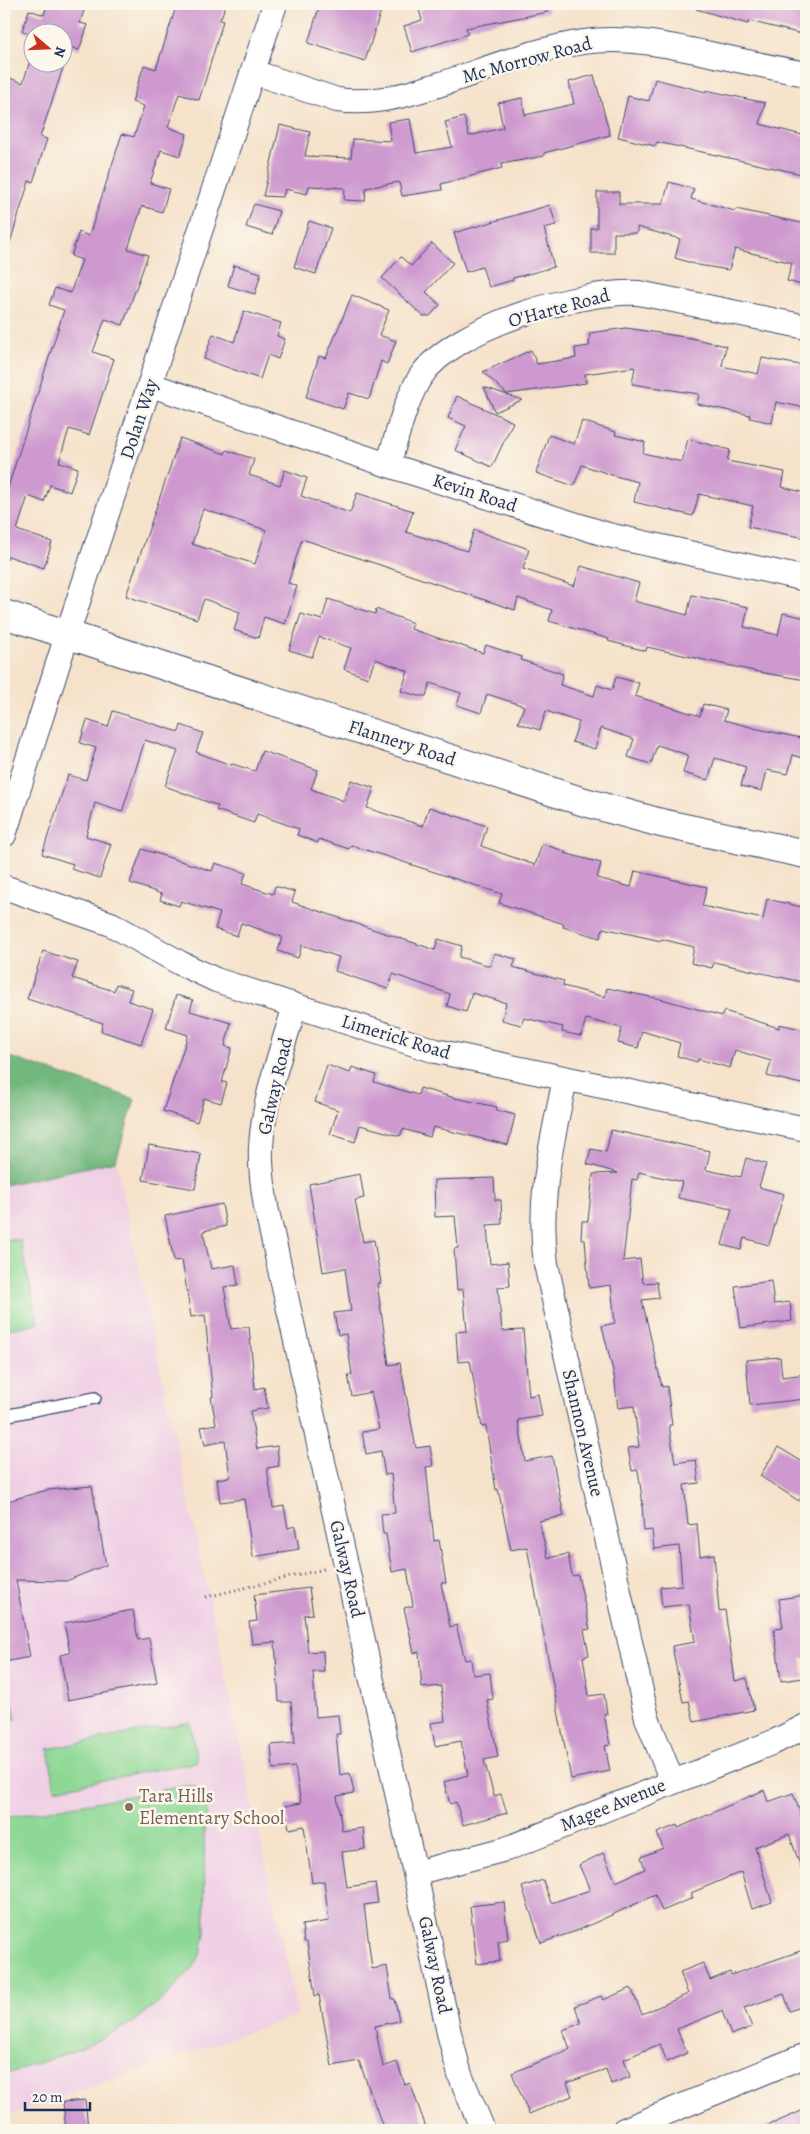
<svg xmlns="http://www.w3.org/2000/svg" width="810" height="2134" viewBox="0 0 810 2134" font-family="Alegreya,serif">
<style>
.built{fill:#f0d0e5}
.green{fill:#8ed895;stroke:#54847a}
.forest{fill:#72b87e;stroke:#46746e}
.building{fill:#ce99cf;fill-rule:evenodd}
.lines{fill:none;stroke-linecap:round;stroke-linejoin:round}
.service-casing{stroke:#3c4a6e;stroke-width:14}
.minor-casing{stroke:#3c4a6e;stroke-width:26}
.tertiary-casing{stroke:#3c4a6e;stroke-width:30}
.path{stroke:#3c4a6e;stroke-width:3;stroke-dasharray:1 4;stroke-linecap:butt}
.service{stroke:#fff;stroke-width:11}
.minor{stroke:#fff;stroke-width:24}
.tertiary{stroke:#fff;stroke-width:28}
.education-dot{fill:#8d6e63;stroke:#fbf7ec;stroke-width:2}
.labels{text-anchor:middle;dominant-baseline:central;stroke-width:5;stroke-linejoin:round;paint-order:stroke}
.street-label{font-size:19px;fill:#1b2f5e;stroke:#fbf7ec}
.education-label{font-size:19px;fill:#785e54;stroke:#fbf7ec;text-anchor:start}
</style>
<rect width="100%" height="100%" fill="#fbf7ec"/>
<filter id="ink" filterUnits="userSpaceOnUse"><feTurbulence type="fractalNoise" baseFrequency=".02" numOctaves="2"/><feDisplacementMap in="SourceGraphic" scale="10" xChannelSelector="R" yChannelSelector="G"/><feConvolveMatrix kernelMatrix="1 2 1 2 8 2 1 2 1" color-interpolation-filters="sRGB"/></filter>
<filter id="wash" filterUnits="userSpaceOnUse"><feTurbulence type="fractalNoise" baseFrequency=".0096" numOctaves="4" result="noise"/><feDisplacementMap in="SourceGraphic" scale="20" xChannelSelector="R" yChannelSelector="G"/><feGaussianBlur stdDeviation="1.12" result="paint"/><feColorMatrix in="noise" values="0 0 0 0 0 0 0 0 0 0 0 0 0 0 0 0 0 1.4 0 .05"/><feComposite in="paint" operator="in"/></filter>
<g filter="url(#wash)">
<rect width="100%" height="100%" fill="#f6e2ca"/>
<path class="built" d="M 116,1161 L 298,2015 L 4,2117 L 4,1185 Z"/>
<path class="green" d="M 4,1239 L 20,1240 L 38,1323 L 4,1330 Z
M 10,1689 L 16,1719 L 4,1721 L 4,1690 Z
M 190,1722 L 197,1762 L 55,1789 L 48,1749 Z
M 191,1785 C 209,1791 206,1811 207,1826 L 204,1826 L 205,1934 L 201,1953 L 194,1967 L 165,1997 L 133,2022 L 85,2047 L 4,2075 L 4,1818 Z"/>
<path class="forest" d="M 4,1055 L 135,1099 L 116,1161 L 4,1185 Z"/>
<g id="blocks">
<path class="building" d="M 47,4 L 86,4 L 80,23 L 88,25 L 79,50 L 70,47 L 40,137 L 47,139 L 33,182 L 29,181 L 8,249 L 4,249 L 4,194 L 10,175 L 4,173 L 4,87 L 7,77 L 23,83 L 32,54 L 32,62 L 62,62 L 62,32 L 32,32 L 32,35 L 22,31 L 29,10 L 44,15 Z
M 177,4 L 226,4 L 220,20 L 223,21 L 206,78 L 199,100 L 179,94 L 168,127 L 187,134 L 180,156 L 161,150 L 150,183 L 169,189 L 162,212 L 142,206 L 128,249 L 148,255 L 139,280 L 123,325 L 105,319 L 93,352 L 114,359 L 89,435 L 69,429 L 59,462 L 78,468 L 70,492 L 50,485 L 44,502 L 28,496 L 17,530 L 52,542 L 44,568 L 8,556 L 7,560 L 4,559 L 4,500 L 64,310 L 49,305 L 55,288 L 70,293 L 71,291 L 82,260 L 71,256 L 79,232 L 89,236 L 122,134 L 134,137 L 144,106 L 132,102 L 144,65 L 156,69 Z
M 320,4 L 383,4 L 365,61 L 308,43 Z
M 436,4 L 548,4 L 548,12 L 466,28 L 468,34 L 412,52 L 404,26 L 422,20 L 419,10 Z
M 697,4 L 806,4 L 806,35 L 749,21 L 748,24 L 696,9 Z
M 594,75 L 610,135 L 544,153 L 544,156 L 501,164 L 502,168 L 441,184 L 442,190 L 402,196 L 399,182 L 366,188 L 365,201 L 344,200 L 345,188 L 309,186 L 307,194 L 285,189 L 283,197 L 263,196 L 280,125 L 310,132 L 305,156 L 351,158 L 353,139 L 391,141 L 388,122 L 410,119 L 416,153 L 452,147 L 445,122 L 464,117 L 469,136 L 503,128 L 498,103 L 522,98 L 525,115 L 574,104 L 569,82 Z
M 655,79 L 706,92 L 706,90 L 765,103 L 760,124 L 806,136 L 806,175 L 657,142 L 655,146 L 618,137 L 628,96 L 649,101 Z
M 669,182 L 694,189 L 691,199 L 735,211 L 736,209 L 806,224 L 806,286 L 787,281 L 792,263 L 735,249 L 729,270 L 698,265 L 675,258 L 680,239 L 637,227 L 637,233 L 614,233 L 614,253 L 591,253 L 591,228 L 597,228 L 597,192 L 619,192 L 619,204 L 663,204 Z
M 254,204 L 279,211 L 272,235 L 246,227 Z
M 550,205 L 556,225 L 544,228 L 554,267 L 513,278 L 513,280 L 489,287 L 482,267 L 466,272 L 454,233 Z
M 309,221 L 331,228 L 316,274 L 294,267 Z
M 432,243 L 453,263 L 426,292 L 440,305 L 430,316 L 423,316 L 382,278 L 401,257 L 411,266 Z
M 234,265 L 261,273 L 255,294 L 228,286 Z
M 352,295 L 389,310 L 379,335 L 396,341 L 387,364 L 381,361 L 369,399 L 349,393 L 343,409 L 306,397 L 319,356 L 326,358 Z
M 244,311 L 281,323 L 277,336 L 285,339 L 278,359 L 268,355 L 260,379 L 204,359 L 213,334 L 234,342 Z
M 626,328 L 691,338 L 726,346 L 722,366 L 758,374 L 762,358 L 806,366 L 806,408 L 776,402 L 772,423 L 750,418 L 750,415 L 697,404 L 699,394 L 632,384 L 635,367 L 585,374 L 586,383 L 507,394 L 483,372 L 531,350 L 537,364 L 576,358 L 575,348 L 589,346 L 590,333 Z
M 484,387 L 522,400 L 495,412 Z
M 457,396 L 513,422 L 492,467 L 455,450 L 466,426 L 448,418 Z
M 582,421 L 616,432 L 615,435 L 645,442 L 643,453 L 682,462 L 688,439 L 730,450 L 727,461 L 785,472 L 782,487 L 806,493 L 806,538 L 748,527 L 753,506 L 699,494 L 693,516 L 634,502 L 638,482 L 615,476 L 582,465 L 574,486 L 536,473 L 549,435 L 574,444 Z
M 180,438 L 225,454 L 226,450 L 254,459 L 249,475 L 280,485 L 285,470 L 307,478 L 301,496 L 350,513 L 357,493 L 413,511 L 406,532 L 467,551 L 474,530 L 529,549 L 523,569 L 574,586 L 581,566 L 639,583 L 634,601 L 687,615 L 692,595 L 748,607 L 744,627 L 778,635 L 783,613 L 806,618 L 801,657 L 806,658 L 806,680 L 758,672 L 647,647 L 646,651 L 608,641 L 609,639 L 549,621 L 552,610 L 518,598 L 515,610 L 302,539 L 288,583 L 297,586 L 285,624 L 264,617 L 258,638 L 234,630 L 240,612 L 204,599 L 197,619 L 126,596 ZM 203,509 L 266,530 L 255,564 L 192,544 Z
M 328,599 L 375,614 L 376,609 L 413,623 L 411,629 L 483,653 L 486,645 L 522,657 L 521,660 L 563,674 L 560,685 L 594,696 L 597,685 L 612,690 L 616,677 L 639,683 L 635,696 L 700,716 L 703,704 L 727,710 L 724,720 L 758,729 L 806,739 L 806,759 L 793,755 L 788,774 L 767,770 L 762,791 L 741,786 L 746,767 L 715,758 L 708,780 L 683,773 L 688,755 L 657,745 L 651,764 L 628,757 L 634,739 L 601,728 L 595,749 L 572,742 L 579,722 L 546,711 L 540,730 L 518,723 L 524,706 L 487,694 L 481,713 L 457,705 L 461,693 L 430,683 L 426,696 L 419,696 L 401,691 L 408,671 L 375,659 L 368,678 L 344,669 L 351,648 L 319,637 L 312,657 L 289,650 L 301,614 L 322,620 Z
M 113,711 L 179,732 L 181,725 L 203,733 L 196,752 L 231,765 L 232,764 L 255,771 L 262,751 L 318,770 L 311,789 L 344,801 L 351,780 L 374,788 L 367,808 L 423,826 L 429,807 L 487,826 L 481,846 L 535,865 L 542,844 L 565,851 L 564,853 L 601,863 L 597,878 L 631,887 L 635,871 L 707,887 L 702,906 L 763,919 L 767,899 L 806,908 L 806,983 L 714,962 L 712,968 L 691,963 L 694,947 L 661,939 L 661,941 L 603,928 L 600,938 L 563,927 L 564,924 L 499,903 L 502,894 L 351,845 L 349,849 L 319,839 L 318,843 L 297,835 L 299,829 L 257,814 L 254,823 L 216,810 L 218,806 L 165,786 L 178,751 L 145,740 L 122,812 L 95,803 L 86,836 L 111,844 L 100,878 L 71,869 L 73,864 L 42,854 L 68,775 L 86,780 L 96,748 L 80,743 L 87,720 L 108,727 Z
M 142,849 L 212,871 L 215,863 L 246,873 L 242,884 L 273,894 L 275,886 L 295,892 L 292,902 L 435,950 L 438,939 L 462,946 L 459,957 L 490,966 L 494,953 L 516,959 L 513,967 L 564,981 L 563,986 L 605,997 L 607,988 L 665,1000 L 722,1016 L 724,1011 L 779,1028 L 779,1024 L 806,1030 L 806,1085 L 767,1076 L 771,1061 L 735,1050 L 730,1068 L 698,1059 L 697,1062 L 677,1056 L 680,1043 L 642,1031 L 638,1048 L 618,1043 L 622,1028 L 586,1019 L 581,1036 L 562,1032 L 563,1027 L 524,1018 L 521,1025 L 502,1020 L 506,1003 L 472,993 L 466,1012 L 447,1006 L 450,994 L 393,974 L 388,989 L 335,971 L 339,957 L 302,945 L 298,958 L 278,951 L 282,937 L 241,923 L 237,936 L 215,929 L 220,913 L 181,901 L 179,906 L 160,900 L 162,894 L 130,883 Z
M 43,951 L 78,962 L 72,978 L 114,991 L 116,984 L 132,989 L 128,1001 L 153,1009 L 141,1044 L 101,1031 L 103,1023 L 27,999 Z
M 176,995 L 193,1000 L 190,1011 L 231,1023 L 225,1046 L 232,1048 L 222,1082 L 227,1083 L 221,1103 L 204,1098 L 197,1122 L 163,1111 L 188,1035 L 166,1028 Z
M 327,1065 L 350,1073 L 352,1067 L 376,1075 L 374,1082 L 418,1095 L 420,1088 L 455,1098 L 497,1107 L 496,1110 L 515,1115 L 508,1145 L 433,1127 L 430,1137 L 403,1129 L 400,1136 L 360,1125 L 355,1142 L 330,1134 L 338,1110 L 315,1102 Z
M 611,1130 L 710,1151 L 706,1170 L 741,1177 L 746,1158 L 766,1164 L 759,1187 L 784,1194 L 769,1245 L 744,1238 L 741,1250 L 722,1245 L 732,1209 L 678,1198 L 682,1182 L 639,1172 L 637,1180 L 632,1179 L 623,1261 L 640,1259 L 643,1283 L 657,1282 L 659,1298 L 642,1300 L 662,1387 L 667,1386 L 672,1425 L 669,1425 L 675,1463 L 696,1460 L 699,1483 L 684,1485 L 688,1525 L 697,1524 L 700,1556 L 714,1554 L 719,1611 L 725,1610 L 735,1681 L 747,1678 L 754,1710 L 694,1722 L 689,1701 L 683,1702 L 672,1646 L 695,1642 L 689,1604 L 662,1607 L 660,1587 L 682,1585 L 679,1546 L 654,1549 L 652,1530 L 644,1531 L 642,1505 L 643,1505 L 638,1470 L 632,1471 L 628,1448 L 639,1447 L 634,1406 L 618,1408 L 614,1375 L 602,1326 L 615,1323 L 611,1285 L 589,1288 L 585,1240 L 581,1239 L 582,1221 L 588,1221 L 593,1174 L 618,1173 L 587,1164 L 591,1149 L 606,1152 Z
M 149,1145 L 201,1154 L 195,1189 L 143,1180 Z
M 360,1174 L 364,1198 L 355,1200 L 363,1242 L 374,1240 L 381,1283 L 377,1284 L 389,1365 L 400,1363 L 416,1448 L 430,1446 L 433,1466 L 426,1467 L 434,1541 L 439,1540 L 446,1583 L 441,1583 L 450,1627 L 456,1625 L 465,1660 L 471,1659 L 473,1675 L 490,1673 L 493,1699 L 487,1700 L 498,1757 L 484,1760 L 494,1796 L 501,1794 L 507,1813 L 463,1825 L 456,1802 L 450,1804 L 444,1782 L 468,1775 L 461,1741 L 435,1746 L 431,1723 L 445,1721 L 441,1686 L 422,1688 L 419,1652 L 414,1653 L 404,1608 L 413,1606 L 407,1569 L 392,1572 L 386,1534 L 383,1534 L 381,1514 L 395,1513 L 391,1474 L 385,1475 L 381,1451 L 366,1454 L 362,1432 L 379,1429 L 371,1392 L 352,1396 L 348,1375 L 352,1374 L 346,1334 L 338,1335 L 334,1313 L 351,1311 L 345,1268 L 323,1272 L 309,1184 Z
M 494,1178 L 495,1200 L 501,1200 L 502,1224 L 487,1225 L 490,1264 L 508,1262 L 510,1286 L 498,1287 L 502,1331 L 523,1330 L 529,1396 L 538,1394 L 542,1416 L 518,1420 L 525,1461 L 552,1456 L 564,1516 L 539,1521 L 548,1558 L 568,1554 L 572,1576 L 578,1575 L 590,1629 L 584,1630 L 589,1655 L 583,1657 L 589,1696 L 604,1694 L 607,1714 L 604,1714 L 610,1745 L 605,1746 L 610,1771 L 571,1779 L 527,1547 L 511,1550 L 498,1489 L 496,1490 L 486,1426 L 482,1427 L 470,1361 L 458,1362 L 456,1332 L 467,1331 L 463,1289 L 457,1290 L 454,1249 L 458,1248 L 455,1216 L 435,1217 L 434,1180 Z
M 222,1204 L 226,1226 L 203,1231 L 211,1269 L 235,1265 L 238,1285 L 224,1287 L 231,1329 L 249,1327 L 255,1389 L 264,1387 L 268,1408 L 250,1411 L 257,1449 L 277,1446 L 279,1466 L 267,1468 L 273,1508 L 284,1506 L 288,1528 L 295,1526 L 299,1549 L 253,1557 L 244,1499 L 220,1502 L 217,1479 L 230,1477 L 225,1441 L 205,1445 L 201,1427 L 216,1424 L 211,1397 L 213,1397 L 205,1315 L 191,1317 L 182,1260 L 174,1261 L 165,1216 Z
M 771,1281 L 774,1304 L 790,1302 L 792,1321 L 741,1328 L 735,1286 Z
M 780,1357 L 782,1377 L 806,1374 L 806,1399 L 750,1405 L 746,1360 Z
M 778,1447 L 806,1464 L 806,1490 L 799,1501 L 760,1476 Z
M 92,1486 L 106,1565 L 66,1581 L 16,1580 L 30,1657 L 4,1662 L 4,1502 L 47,1490 Z
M 309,1588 L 313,1614 L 304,1615 L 308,1652 L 323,1651 L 324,1672 L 313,1672 L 316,1717 L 338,1715 L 340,1734 L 336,1734 L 340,1775 L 350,1773 L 354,1793 L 337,1796 L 342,1831 L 363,1828 L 365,1849 L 342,1852 L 347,1887 L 375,1883 L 378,1903 L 364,1905 L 372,1969 L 387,1966 L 392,1999 L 395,1999 L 399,2021 L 375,2026 L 383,2067 L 397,2062 L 405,2085 L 410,2083 L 427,2130 L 384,2130 L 359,2061 L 332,2066 L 319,1995 L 315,1996 L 307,1942 L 304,1942 L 302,1925 L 329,1921 L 324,1881 L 312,1883 L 304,1826 L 289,1829 L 285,1806 L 301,1803 L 295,1767 L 273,1769 L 271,1745 L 295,1743 L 291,1702 L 279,1702 L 275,1642 L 252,1644 L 249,1622 L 257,1621 L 254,1595 Z
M 806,1595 L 806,1658 L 801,1658 L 804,1678 L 781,1681 L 774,1629 L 783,1628 L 779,1599 Z
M 133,1610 L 138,1640 L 149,1638 L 157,1683 L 68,1700 L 60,1655 L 70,1653 L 64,1623 Z
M 764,1790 L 768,1802 L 793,1793 L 806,1829 L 806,1875 L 804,1876 L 789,1834 L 755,1847 L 772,1902 L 752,1909 L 741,1872 L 691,1893 L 693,1898 L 662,1911 L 655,1895 L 579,1930 L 541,1943 L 522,1887 L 543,1880 L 551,1903 L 590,1890 L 579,1865 L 603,1853 L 616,1882 L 645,1869 L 641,1857 L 663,1848 L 657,1833 L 677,1825 L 678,1828 Z
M 504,1902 L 508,1939 L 498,1941 L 500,1961 L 477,1964 L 470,1906 Z
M 806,1949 L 806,2005 L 790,2011 L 784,1994 L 744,2008 L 752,2027 L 731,2035 L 722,2011 L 677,2029 L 687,2053 L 667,2062 L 660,2044 L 624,2059 L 630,2077 L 611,2084 L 606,2069 L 567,2083 L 572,2096 L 529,2114 L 512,2073 L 570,2049 L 563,2030 L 581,2023 L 575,2006 L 601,1996 L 603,2000 L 631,1988 L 642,2014 L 688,1994 L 680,1972 L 703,1963 L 710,1980 L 730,1972 L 731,1975 Z
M 85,2100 L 88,2127 L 66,2130 L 63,2102 Z
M 806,2109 L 806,2130 L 758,2130 Z"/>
</g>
</g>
<g filter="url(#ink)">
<use href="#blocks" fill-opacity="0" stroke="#3c4a6e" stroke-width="1"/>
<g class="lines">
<g class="service-casing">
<path id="service" d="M 4,1416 L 95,1398"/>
</g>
<g class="minor-casing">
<path id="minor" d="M 253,72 L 337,100 C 374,105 406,95 441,84 C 487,69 535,49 583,42 C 626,36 668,45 710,54 C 742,61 774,68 806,74
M 151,385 L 388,465 L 608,535 L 806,579
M 388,465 C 397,437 405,400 421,376 C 455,326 580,290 639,293 L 806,327
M 4,835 L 67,635 L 275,4
M 4,887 L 111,924 L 180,963 L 216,980 L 436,1051 L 806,1129
M 295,1006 C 281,1052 264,1098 261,1146 C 260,1167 263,1187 266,1207 L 415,1873 L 449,2033 L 460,2075 L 483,2130
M 565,1079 C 552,1142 537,1199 546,1264 L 647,1718 L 672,1781
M 415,1873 L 506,1849 L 776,1741 L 806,1726
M 624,2130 L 806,2055"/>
</g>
<g class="tertiary-casing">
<path id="tertiary" d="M 4,614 L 581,801 L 661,823 L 806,854"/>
</g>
<path class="path" d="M 206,1597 L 324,1569"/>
<use href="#service" class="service"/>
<use href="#minor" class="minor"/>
<use href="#tertiary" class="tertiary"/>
</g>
</g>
<circle class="education-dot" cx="129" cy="1807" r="5"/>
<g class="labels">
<g class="street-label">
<text transform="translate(527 60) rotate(-15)">Mc Morrow Road</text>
<text transform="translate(559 308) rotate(-15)">O'Harte Road</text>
<text transform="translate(139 419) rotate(-72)">Dolan Way</text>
<text transform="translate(475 493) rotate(18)">Kevin Road</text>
<text transform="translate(402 743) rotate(18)">Flannery Road</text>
<text transform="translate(396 1037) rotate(17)">Limerick Road</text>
<text transform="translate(275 1086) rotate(-77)">Galway Road</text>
<text transform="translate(583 1433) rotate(77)">Shannon Avenue</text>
<text transform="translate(347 1569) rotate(77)">Galway Road</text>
<text transform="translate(613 1805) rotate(-22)">Magee Avenue</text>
<text transform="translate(435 1965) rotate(78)">Galway Road</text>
</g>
<g class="education-label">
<text x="139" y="1796">Tara Hills<tspan x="139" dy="22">Elementary School</tspan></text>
</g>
</g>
<rect width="810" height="2134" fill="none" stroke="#fbf7ec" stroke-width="20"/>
<g transform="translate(48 48) rotate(109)"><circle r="24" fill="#fbf7ec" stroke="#a1a7b3"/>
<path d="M0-4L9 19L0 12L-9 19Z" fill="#c8321e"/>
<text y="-8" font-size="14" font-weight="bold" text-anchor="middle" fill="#1b2f5e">N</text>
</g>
<path d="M25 2102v8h65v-8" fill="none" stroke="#1b2f5e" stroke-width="2.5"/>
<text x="32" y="2102" font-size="15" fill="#1b2f5e" stroke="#fbf7ec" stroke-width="4" paint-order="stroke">20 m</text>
</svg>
